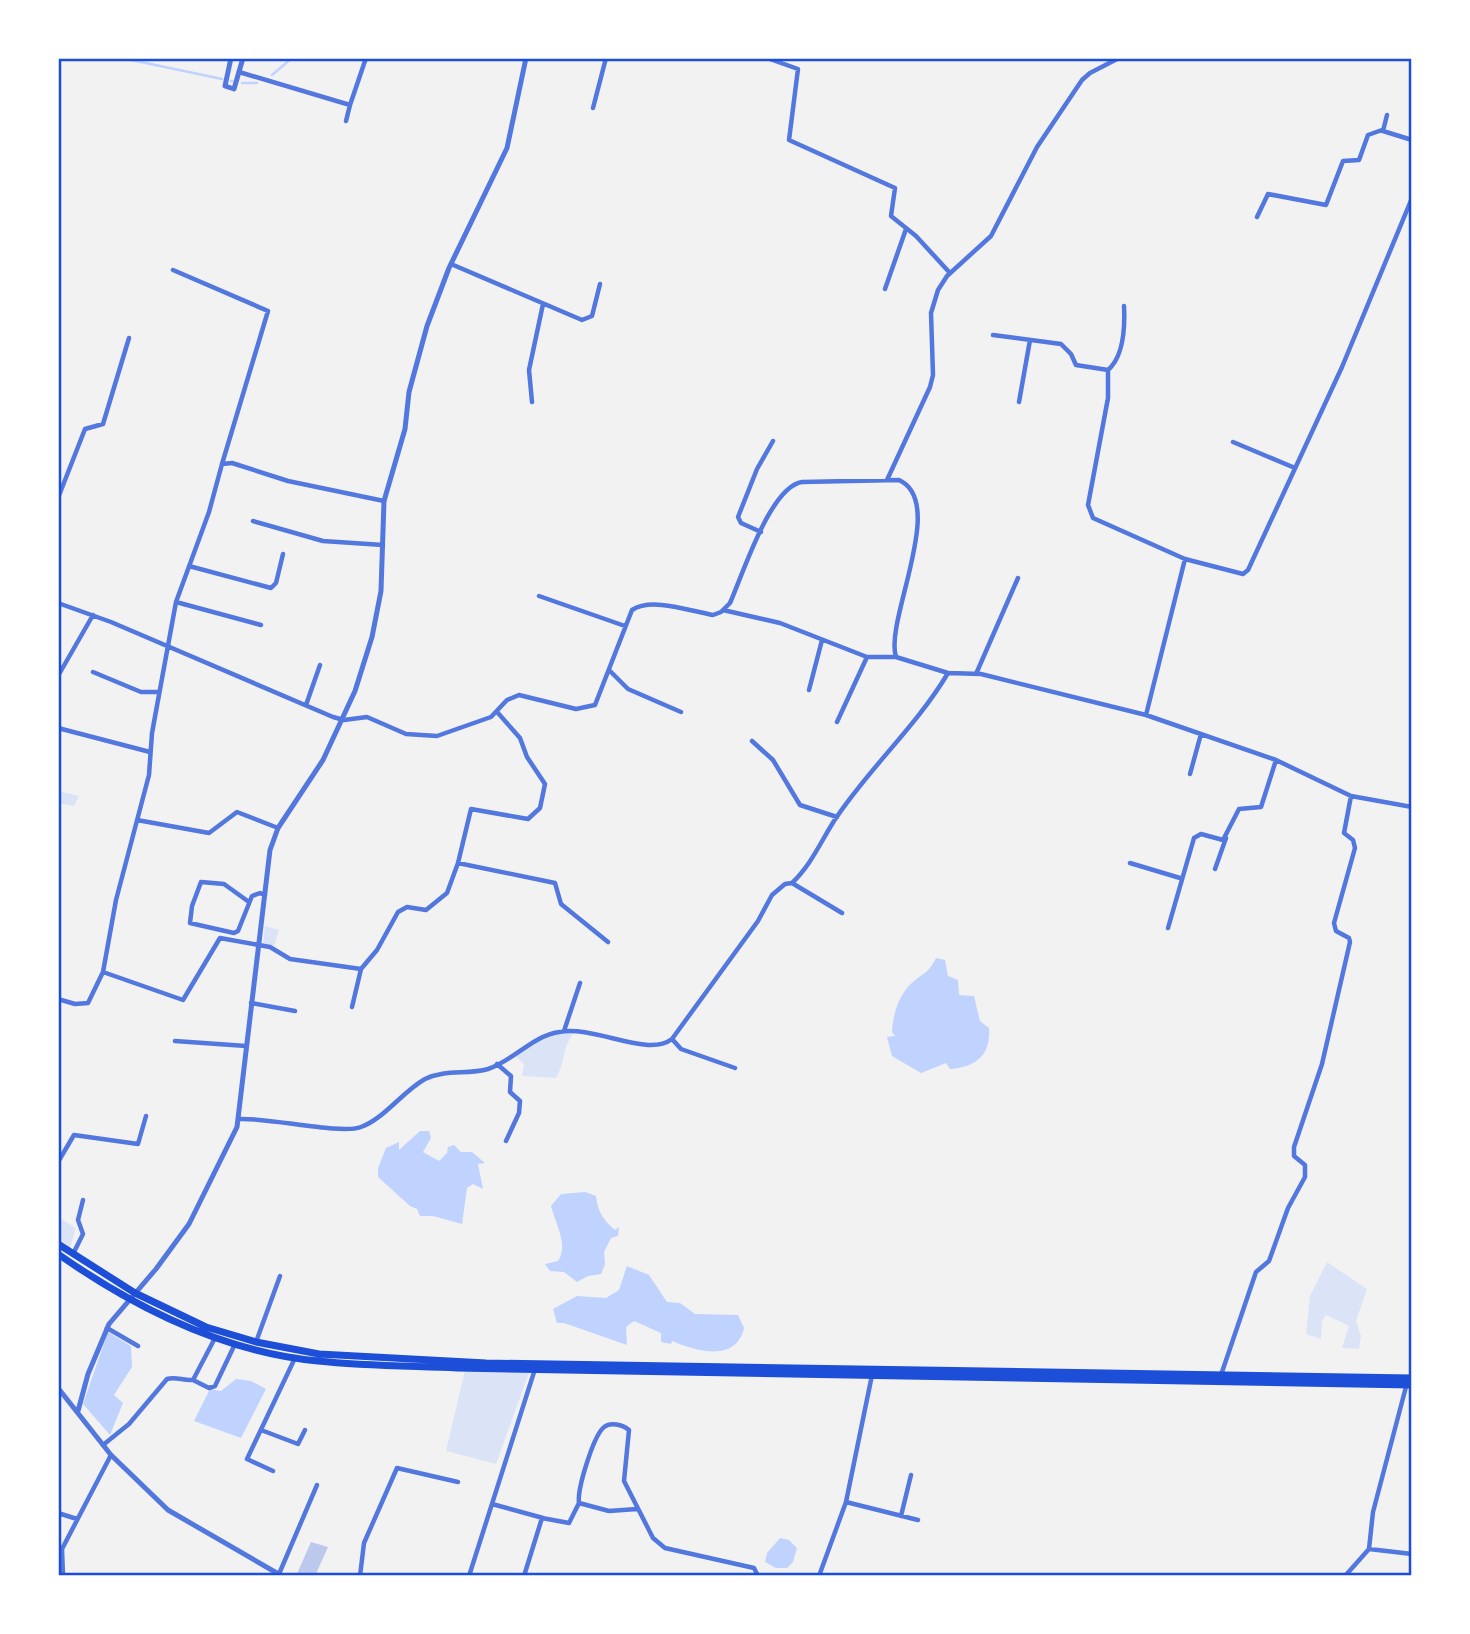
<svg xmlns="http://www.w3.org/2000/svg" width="1470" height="1634" viewBox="0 0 1470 1634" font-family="'Times New Roman',serif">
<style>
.green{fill:#dbe4f7}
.water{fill:#bfd3fe}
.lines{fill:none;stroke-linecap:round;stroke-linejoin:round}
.stream{stroke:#bfd3fe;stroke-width:2.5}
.building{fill:#bdc9ec}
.minor{stroke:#5277de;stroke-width:4.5}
.tertiary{stroke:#5277de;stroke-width:5}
.primary{stroke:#1d4ed8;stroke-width:7}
.neatline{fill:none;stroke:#1d4ed8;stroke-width:2.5}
</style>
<rect width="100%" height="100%" fill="#f2f2f2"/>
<path class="green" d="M 58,791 L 79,796 L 74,806 L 58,803 Z
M 265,926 L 279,930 L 274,946 L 263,943 Z
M 575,1031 C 560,1051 567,1059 556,1078 L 522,1076 L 524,1064 L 513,1054 L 554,1032 Z
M 63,1220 L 76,1228 L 70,1248 L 58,1240 L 58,1224 Z
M 1327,1262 L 1367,1289 L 1356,1321 L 1361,1336 L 1359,1349 L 1342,1348 L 1349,1326 L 1326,1315 L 1322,1321 L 1321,1339 L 1306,1334 L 1310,1296 Z
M 465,1370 L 530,1370 L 496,1464 L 446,1451 Z"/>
<path class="water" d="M 936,958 L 945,960 L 948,976 L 958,980 L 959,995 L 974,996 L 980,1021 L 989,1028 C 991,1055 976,1067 950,1069 L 946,1063 L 921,1073 L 892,1056 L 887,1037 L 895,1036 L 892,1032 C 893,1014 899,993 914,981 C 924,973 930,971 936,958 Z
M 420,1131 L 429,1131 L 431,1138 L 423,1152 L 439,1161 L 447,1153 L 448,1147 L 454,1145 L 461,1152 L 472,1152 L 485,1163 L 478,1164 L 483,1189 L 473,1184 L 467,1188 L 462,1224 L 433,1216 L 420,1216 L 417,1209 L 410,1206 L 378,1177 L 378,1168 L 386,1148 L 399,1142 L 399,1150 Z
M 585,1192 L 596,1196 C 598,1212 603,1220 615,1230 L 619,1227 L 618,1236 L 611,1238 L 604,1252 L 605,1264 L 601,1274 L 588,1276 L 577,1282 L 564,1272 L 550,1271 L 545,1264 L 558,1261 C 569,1245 555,1223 551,1206 L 561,1194 Z
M 627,1266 L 649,1275 L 667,1302 L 680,1303 L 695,1314 L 738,1315 L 744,1328 C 736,1363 696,1351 672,1341 L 671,1344 L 661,1342 L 661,1333 L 634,1321 L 626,1327 L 627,1345 L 564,1323 L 557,1323 L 553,1309 L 577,1296 L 606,1298 L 619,1290 Z
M 108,1332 L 131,1346 L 132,1367 L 114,1395 L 123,1403 L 110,1435 L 83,1404 Z
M 236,1379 L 251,1381 L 266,1389 L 241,1438 L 194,1421 L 210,1389 L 221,1391 Z
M 780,1538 L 789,1540 L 797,1548 L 793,1562 L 787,1568 L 776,1568 L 765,1562 L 767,1553 Z"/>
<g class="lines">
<path class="stream" d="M 122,58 L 222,79
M 272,75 L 292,58
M 231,81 L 232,81
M 242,83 L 257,83"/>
</g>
<path class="building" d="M 311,1542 L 328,1547 L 315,1576 L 296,1576 Z"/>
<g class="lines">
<path class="minor" d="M 767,58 L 798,69 L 789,140 L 895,188 L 891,216 L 916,236 L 950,273
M 239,72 L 350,105 L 366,58
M 593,108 L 606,58
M 1387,115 L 1383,131 L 1412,140
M 346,121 L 350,105
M 1257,217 L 1268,194 L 1326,205 L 1343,161 L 1359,160 L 1368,135 L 1382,130
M 451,264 L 582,320 L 592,316 L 600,284
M 173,270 L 268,311 L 222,464
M 885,289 L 906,229
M 993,335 L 1061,344 L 1071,354 L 1076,365 L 1108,370 C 1124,356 1125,326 1124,306
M 1108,370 L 1108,398 L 1088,505 L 1093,518 L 1185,559 L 1243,574 L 1248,570 L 1342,367 L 1412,198
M 532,402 L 529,370 L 543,304
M 1019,402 L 1030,340
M 1233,442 L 1295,468
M 887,480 L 930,387 L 933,375 L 931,313 L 938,290 L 947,276 L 991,236 L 1037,147 L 1082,80 L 1090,73 L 1119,58
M 58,498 L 85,429 L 103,424 L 129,338
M 253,521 L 323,541 L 383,545
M 761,532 L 741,523 L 738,517 L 757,469 L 773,441
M 189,566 L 271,588 L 276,583 L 283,554
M 539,596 L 625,626
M 176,602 L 261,625
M 58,603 L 111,622 L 333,717 L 344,720 L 367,717 L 406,734 L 437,736 L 491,717 L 507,700 L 519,695 L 576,709 L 595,705 L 632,610 C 652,597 690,611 713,615 L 721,612 L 730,603 C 743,574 770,487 802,482 L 899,480 C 948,502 884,621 896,657
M 723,610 L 780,623 L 867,657 L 896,657 L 948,673 L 981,674 L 1146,715 L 1276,760 L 1351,796 L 1412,807
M 610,671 L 628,689 L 681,712
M 93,672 L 141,692 L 158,692
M 976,674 L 1018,578
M 58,676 L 93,615
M 809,690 L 822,640
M 306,705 L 320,665
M 1146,715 L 1185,559
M 837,722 L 867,657
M 58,728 L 150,752
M 752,741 L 773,760 L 800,805 L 837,817
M 1190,774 L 1201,734
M 137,820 L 209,833 L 237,812 L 278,828
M 458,863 L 471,809 L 528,819 L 540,808 L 545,784 L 527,757 L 520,738 L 498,713
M 1130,863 L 1180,878
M 1215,869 L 1226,838
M 792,883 C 811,865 820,843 834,821 C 868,769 916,727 948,673
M 792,883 L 842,913
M 249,902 L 224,884 L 201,882 L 192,906 L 190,923 L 234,933 L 238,931 L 252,896 L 260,893 L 265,895
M 1168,928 L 1194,838 L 1201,834 L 1223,840 L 1239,809 L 1261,807 L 1276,760
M 103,972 L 183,1000 L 220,938 L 270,947 L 290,959 L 361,969 L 377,950 L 398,912 L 407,907 L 426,910 L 447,893 L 458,863 L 555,883 L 561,904 L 608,942
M 58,999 L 75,1004 L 88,1003 L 103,972 L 116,900 L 149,775 L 152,733 L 176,602 L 209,512 L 222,464 L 232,463 L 288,481 L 384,501
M 251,1003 L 295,1011
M 352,1007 L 361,969
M 564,1031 L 580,983
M 672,1039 L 681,1049 L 735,1068
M 175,1041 L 246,1046
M 497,1064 L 511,1076 L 510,1092 L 520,1101 L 519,1113 L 506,1141
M 238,1119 C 268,1117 340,1135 361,1127 C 385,1118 402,1092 425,1079 C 445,1069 467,1075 488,1069 C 513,1061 532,1036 559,1032 C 595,1025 647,1058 672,1039 L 758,921 L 772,895 L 785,884 L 792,883
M 58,1162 L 74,1135 L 138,1144 L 146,1116
M 73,1254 L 83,1234 L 78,1220 L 83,1200
M 107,1328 L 138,1346
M 256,1342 L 280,1276
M 1221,1375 L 1256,1272 L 1269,1261 L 1288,1208 L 1305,1177 L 1305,1165 L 1294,1156 L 1294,1147 L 1322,1064 L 1350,942 L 1349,938 L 1336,931 L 1334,923 L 1355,848 L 1353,840 L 1344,833 L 1351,796
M 193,1380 L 209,1388 L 215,1386 L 235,1344
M 261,1430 L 298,1444 L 305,1430
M 103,1445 L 129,1424 L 167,1379 C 176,1376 183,1381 193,1380 L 215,1338
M 273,1471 L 247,1459 L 295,1358
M 846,1502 L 918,1520
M 492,1504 L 543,1518
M 637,1509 L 609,1511 L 579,1503 C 577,1489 593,1438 603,1428 C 610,1421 623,1425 629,1430 L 624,1481 L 653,1538 L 665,1548 L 754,1568 L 758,1576
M 58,1513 L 77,1519
M 901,1516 L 911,1475
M 1369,1549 L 1373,1512 L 1407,1383
M 279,1574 L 317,1485
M 63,1576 L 62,1549 L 111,1455
M 360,1576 L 364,1543 L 397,1468 L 458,1482
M 469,1576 L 535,1369
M 524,1576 L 542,1518 L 569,1523 L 579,1503
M 819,1576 L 846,1502 L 872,1375
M 1345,1576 L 1369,1549 L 1412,1554"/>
<path class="tertiary" d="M 231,58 L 225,86 L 234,89 L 243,58
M 58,1388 L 111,1455 L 168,1510 L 282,1576
M 78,1411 L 88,1374 L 109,1324 L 156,1269 L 189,1224 L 237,1127 L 270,850 L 278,828 L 323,760 L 355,691 L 372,637 L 381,591 L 384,501 L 405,429 L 409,392 L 427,326 L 449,268 L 507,148 L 526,58"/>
<path class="primary" d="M 58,1244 L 135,1293 L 206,1327 L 256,1342 L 319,1354 L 486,1363 L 1412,1378
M 58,1254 C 135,1308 223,1352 318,1361 C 364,1366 411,1366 457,1368 L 1412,1385"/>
</g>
<rect width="1470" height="1634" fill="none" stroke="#ffffff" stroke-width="119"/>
<rect x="60" y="60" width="1350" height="1514" class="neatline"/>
</svg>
